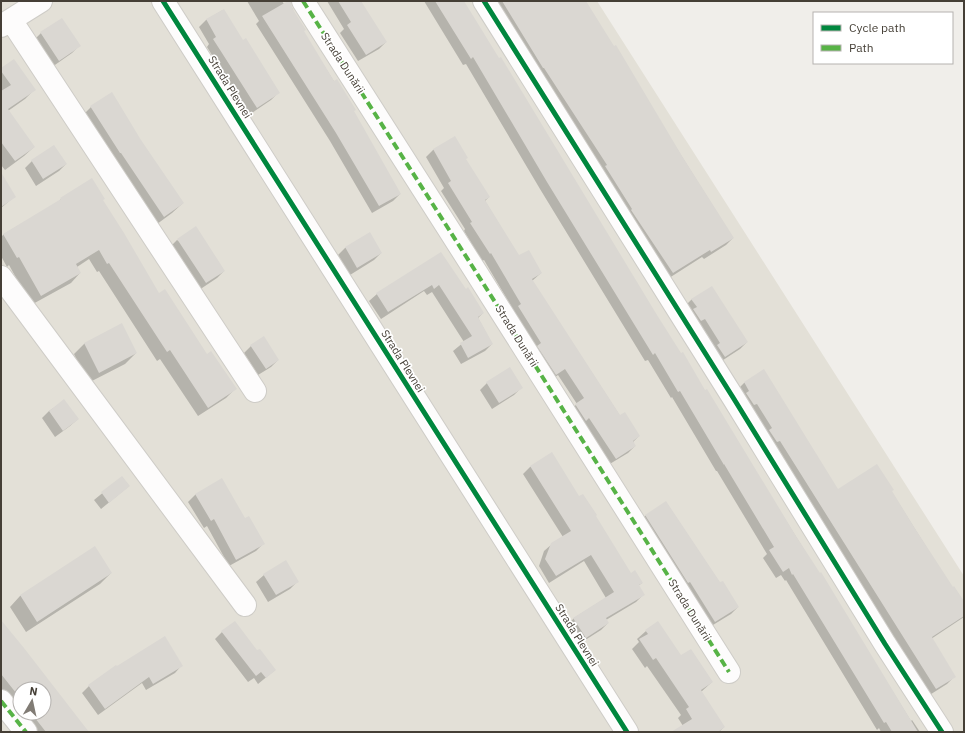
<svg xmlns="http://www.w3.org/2000/svg" width="965" height="733" viewBox="0 0 965 733" font-family="'IBM Plex Sans',sans-serif">
<style>
.residential{fill:#e3e0d7;fill-rule:evenodd}
.shadow{fill:#0003;fill-rule:evenodd}
.building{fill:#dad7d2}
.lines{fill:none;stroke-linecap:round;stroke-linejoin:round}
.minor-casing{stroke:#ceccc7;stroke-width:24}
.minor{stroke:#fdfcfc;stroke-width:22}
.quiet{stroke:#57b346;stroke-width:4;stroke-dasharray:8 4;stroke-linecap:butt}
.cycleway-casing{stroke:#fff;stroke-width:8}
.cycleway{stroke:#00873e;stroke-width:5}
.labels{text-anchor:middle;dominant-baseline:central;stroke-width:3.5;stroke-linejoin:round;paint-order:stroke}
.street-label{font-size:11px;fill:#453f36;stroke:#fff}
</style>
<rect width="100%" height="100%" fill="#f0eeea"/>
<path class="residential" d="M 1,1 L 597,1 L 964,576 L 964,732 L 1,732 ZM 20,689 L 44,689 L 44,713 L 20,713 Z"/>
<path class="shadow" d="M 247,1 L 282,1 L 284,4 L 292,8 L 303,32 L 353,112 L 400,194 L 393,201 L 372,213 L 330,141 L 256,24 L 259,21 Z
M 327,1 L 362,1 L 361,3 L 386,42 L 379,49 L 358,61 L 340,33 L 344,29 Z
M 424,1 L 463,1 L 680,355 L 705,391 L 911,721 L 912,720 L 920,732 L 881,732 L 879,728 L 877,730 L 786,580 L 785,581 L 781,575 L 776,578 L 763,558 L 767,554 L 717,471 L 716,471 L 672,397 L 671,398 L 648,360 L 645,361 L 540,189 L 466,64 L 463,65 Z
M 497,1 L 584,1 L 733,238 L 726,245 L 704,259 L 702,257 L 666,280 L 493,5 Z
M 223,10 L 242,41 L 278,93 L 271,100 L 249,115 L 215,60 L 207,47 L 209,44 L 199,27 L 206,20 Z
M 41,33 L 79,46 L 72,53 L 52,67 L 34,40 Z
M 1,69 L 34,90 L 25,99 L 8,111 L 34,147 L 24,156 L 5,170 L 1,165 Z
M 91,107 L 140,141 L 183,203 L 172,213 L 153,227 L 80,118 Z
M 455,138 L 465,159 L 489,197 L 485,201 L 519,257 L 541,273 L 532,281 L 620,416 L 639,436 L 633,442 L 635,446 L 628,453 L 608,465 L 568,412 L 577,404 L 558,375 L 549,381 L 511,314 L 514,311 L 484,260 L 482,261 L 464,231 L 465,229 L 441,191 L 444,188 L 426,157 L 433,150 Z
M 32,161 L 66,164 L 59,171 L 36,186 L 25,168 Z
M 1,177 L 14,197 L 1,208 Z
M 92,180 L 102,201 L 159,295 L 206,355 L 235,389 L 226,398 L 198,416 L 160,359 L 157,361 L 99,271 L 97,272 L 89,259 L 77,267 L 80,273 L 71,283 L 31,305 L 9,265 L 7,267 L 1,256 L 1,237 L 4,234 L 57,203 L 61,199 Z
M 370,234 L 381,253 L 374,260 L 350,275 L 338,255 L 345,248 Z
M 177,240 L 224,271 L 217,278 L 199,290 L 170,247 Z
M 441,254 L 465,290 L 483,313 L 478,318 L 492,344 L 485,351 L 461,364 L 453,351 L 464,342 L 432,292 L 427,295 L 424,291 L 381,319 L 369,301 L 377,294 Z
M 692,299 L 747,342 L 740,349 L 717,364 L 685,306 Z
M 264,338 L 278,360 L 271,367 L 258,375 L 244,353 L 251,346 Z
M 85,343 L 136,353 L 125,364 L 88,383 L 74,354 Z
M 764,371 L 837,491 L 891,491 L 952,588 L 964,603 L 964,617 L 931,639 L 954,677 L 947,684 L 928,696 L 737,390 L 744,383 Z
M 487,383 L 521,388 L 514,395 L 492,409 L 480,390 Z
M 64,401 L 78,419 L 70,426 L 55,437 L 42,418 L 49,411 Z
M 552,454 L 579,498 L 595,516 L 630,574 L 642,583 L 638,586 L 643,595 L 636,602 L 606,620 L 608,623 L 601,630 L 579,644 L 567,626 L 574,618 L 606,598 L 584,561 L 549,583 L 539,566 L 544,551 L 552,544 L 563,537 L 523,474 L 530,467 Z
M 122,477 L 129,486 L 101,509 L 94,500 Z
M 196,494 L 263,544 L 256,551 L 229,566 L 207,526 L 204,528 L 188,502 Z
M 666,503 L 719,584 L 738,607 L 731,614 L 708,628 L 638,523 L 645,516 Z
M 95,548 L 111,573 L 100,584 L 26,632 L 10,607 L 20,596 Z
M 264,575 L 297,582 L 290,589 L 268,602 L 256,582 Z
M 1,622 L 88,732 L 34,732 L 1,690 ZM 20,689 L 44,689 L 44,713 L 20,713 Z
M 658,623 L 681,657 L 712,682 L 701,692 L 724,727 L 719,732 L 673,732 L 683,726 L 678,718 L 681,715 L 647,666 L 645,668 L 632,649 L 639,642 L 637,639 L 646,631 Z
M 222,632 L 257,652 L 275,670 L 258,684 L 254,678 L 248,682 L 215,639 Z
M 182,665 L 175,673 L 146,690 L 142,683 L 98,715 L 82,693 L 89,686 L 116,666 Z"/>
<path class="building" d="M 288,1 L 291,2 L 292,8 L 306,30 L 304,31 L 334,81 L 337,79 L 356,110 L 354,111 L 401,194 L 379,206 L 336,133 L 262,16 Z
M 338,1 L 361,1 L 387,42 L 366,55 L 347,25 L 351,22 Z
M 435,1 L 464,1 L 499,58 L 501,57 L 657,315 L 681,353 L 683,352 L 705,390 L 707,389 L 796,536 L 820,573 L 821,572 L 918,732 L 892,732 L 886,722 L 884,723 L 793,574 L 792,575 L 789,568 L 783,572 L 769,550 L 774,547 L 724,464 L 724,465 L 680,391 L 678,392 L 655,353 L 653,355 L 547,182 L 473,57 L 471,59 Z
M 502,1 L 586,1 L 614,46 L 616,45 L 682,156 L 734,238 L 711,252 L 710,250 L 673,273 L 631,210 L 632,209 L 605,166 L 607,165 L 544,68 L 543,68 Z
M 224,9 L 243,40 L 246,38 L 280,93 L 257,108 L 222,53 L 213,39 L 216,37 L 206,19 Z
M 62,18 L 81,46 L 59,61 L 40,32 Z
M 14,59 L 36,90 L 8,109 L 35,147 L 15,161 L 1,142 L 1,91 L 11,85 L 1,71 L 1,68 Z
M 112,92 L 141,140 L 184,203 L 164,217 L 121,153 L 120,153 L 90,106 Z
M 455,136 L 468,158 L 466,159 L 490,197 L 485,200 L 519,255 L 529,250 L 542,273 L 532,279 L 620,415 L 625,412 L 640,436 L 633,441 L 636,446 L 616,459 L 589,418 L 586,421 L 575,404 L 584,398 L 565,369 L 556,375 L 537,346 L 541,343 L 518,306 L 521,304 L 491,253 L 490,254 L 470,223 L 472,222 L 448,183 L 451,181 L 433,149 Z
M 54,145 L 67,164 L 43,179 L 31,160 Z
M 1,172 L 16,197 L 1,207 Z
M 92,178 L 105,199 L 103,200 L 124,233 L 159,293 L 165,289 L 207,354 L 211,351 L 237,389 L 208,408 L 170,350 L 167,352 L 109,263 L 107,264 L 99,250 L 76,264 L 81,273 L 41,296 L 19,257 L 17,258 L 3,234 L 61,199 L 60,198 Z
M 196,226 L 225,271 L 206,283 L 177,239 Z
M 370,232 L 382,253 L 357,268 L 345,247 Z
M 441,252 L 466,289 L 468,287 L 484,313 L 478,317 L 493,344 L 468,358 L 460,343 L 472,336 L 439,285 L 434,289 L 432,285 L 388,312 L 376,293 Z
M 712,286 L 748,342 L 725,357 L 717,345 L 720,343 L 705,319 L 701,321 L 693,309 L 697,307 L 691,299 Z
M 122,323 L 137,353 L 99,373 L 84,343 Z
M 264,336 L 279,360 L 266,369 L 250,345 Z
M 510,367 L 523,388 L 499,403 L 486,382 Z
M 764,369 L 838,489 L 877,464 L 894,490 L 892,491 L 916,530 L 953,587 L 954,586 L 964,601 L 964,616 L 932,637 L 956,677 L 936,689 L 780,441 L 777,442 L 769,430 L 772,428 L 757,404 L 754,405 L 746,393 L 749,391 L 744,382 Z
M 64,399 L 79,419 L 63,431 L 49,411 Z
M 552,452 L 579,496 L 583,494 L 597,515 L 596,516 L 631,573 L 635,570 L 643,583 L 639,585 L 645,595 L 606,618 L 609,623 L 586,638 L 573,618 L 614,592 L 591,555 L 556,576 L 545,559 L 551,543 L 571,531 L 530,466 Z
M 122,476 L 130,486 L 109,503 L 101,492 Z
M 222,478 L 245,518 L 249,516 L 265,544 L 236,560 L 214,519 L 211,521 L 195,494 Z
M 666,501 L 720,582 L 723,581 L 739,607 L 715,622 L 690,582 L 688,583 L 645,515 Z
M 95,546 L 112,573 L 37,622 L 20,595 Z
M 286,560 L 299,582 L 276,595 L 263,574 Z
M 1,620 L 24,648 L 89,732 L 46,732 L 31,713 L 44,713 L 44,689 L 20,689 L 20,698 L 1,674 Z
M 235,621 L 257,650 L 260,649 L 276,670 L 266,678 L 261,672 L 256,676 L 221,631 Z
M 658,621 L 681,655 L 691,649 L 713,682 L 701,690 L 725,727 L 718,732 L 671,732 L 692,719 L 686,709 L 689,707 L 656,658 L 653,660 L 639,639 L 648,634 L 645,630 Z
M 165,636 L 183,666 L 153,684 L 149,677 L 105,709 L 88,685 L 116,665 L 117,666 Z"/>
<g class="lines">
<g class="minor-casing">
<path id="minor" d="M 163,1 L 627,732
M 303,1 L 476,272 L 729,672
M 484,1 L 734,399 L 885,644 L 942,732
M 11,20 L 255,391
M 1,26 L 41,1
M 1,277 L 245,605
M 1,701 L 26,732"/>
</g>
<use href="#minor" class="minor"/>
<path class="quiet" d="M 303,1 L 476,272 L 729,672
M 1,701 L 26,732"/>
<g class="cycleway-casing">
<path id="cycleway" d="M 163,1 L 627,732
M 484,1 L 734,399 L 885,644 L 942,732"/>
</g>
<use href="#cycleway" class="cycleway"/>
</g>
<g class="labels">
<g class="street-label">
<text transform="translate(343 63) rotate(57)">Strada Dunării</text>
<text transform="translate(230 87) rotate(58)">Strada Plevnei</text>
<text transform="translate(517 336) rotate(58)">Strada Dunării</text>
<text transform="translate(403 361) rotate(58)">Strada Plevnei</text>
<text transform="translate(690 610) rotate(58)">Strada Dunării</text>
<text transform="translate(577 635) rotate(58)">Strada Plevnei</text>
</g>
</g>
<rect width="965" height="733" fill="none" stroke="#453f36" stroke-width="4"/>
<rect x="813" y="12" width="140" height="52" fill="#ffffff" stroke="#b5b2af"/>
<rect x="821" y="25" width="20" height="6" fill="#00873e" stroke="#b5b2af"/>
<text x="849" y="32" font-size="12" fill="#453f36">Cycle path</text>
<rect x="821" y="45" width="20" height="6" fill="#57b346" stroke="#b5b2af"/>
<text x="849" y="52" font-size="12" fill="#453f36">Path</text>
<g transform="translate(32 701) rotate(9)"><circle r="19" fill="#ffffff" stroke="#b5b2af"/>
<path d="M0-3L7 15L0 10L-7 15Z" fill="#817c75"/>
<text y="-6" font-size="11" font-weight="bold" text-anchor="middle" fill="#453f36">N</text>
</g>
</svg>
